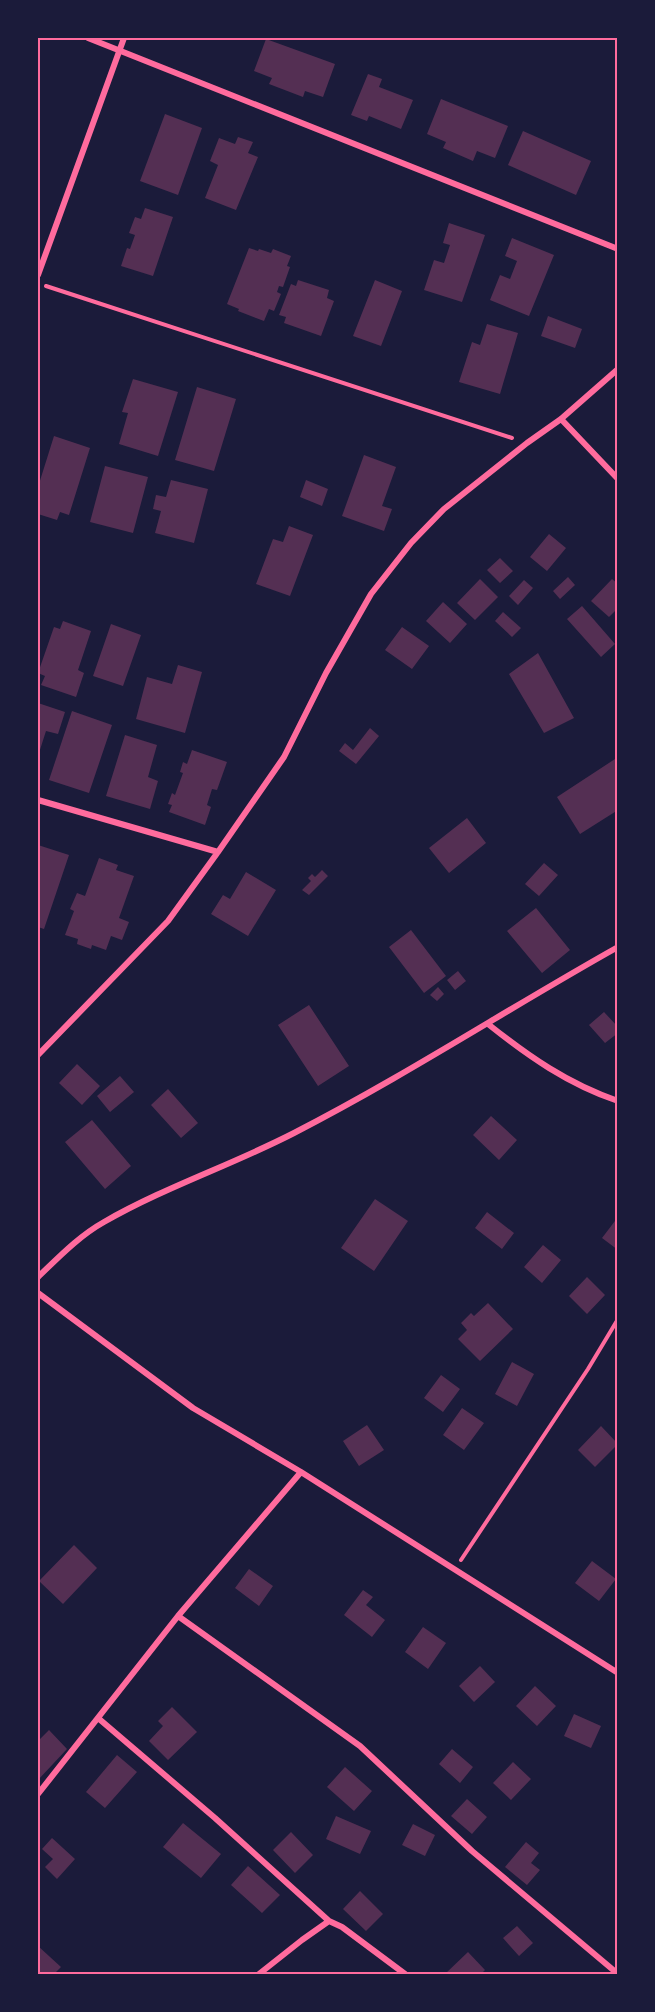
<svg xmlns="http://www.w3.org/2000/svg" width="655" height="2012" viewBox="0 0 655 2012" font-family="Helvetica,sans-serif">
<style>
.building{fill:#542f53}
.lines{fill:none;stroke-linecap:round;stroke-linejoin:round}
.path{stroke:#ff6b9d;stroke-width:4}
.minor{stroke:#ff6b9d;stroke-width:6}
.neatline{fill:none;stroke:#ff6b9d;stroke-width:2}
</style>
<rect width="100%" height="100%" fill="#1b1b3a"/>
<path class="building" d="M 266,39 L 335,64 L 323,97 L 305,91 L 303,97 L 269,84 L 272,78 L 254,71 Z
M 368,74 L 382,79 L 379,87 L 413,100 L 401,129 L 369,116 L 367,121 L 351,115 Z
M 441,99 L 508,126 L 495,158 L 477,151 L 473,161 L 443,148 L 446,142 L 427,134 Z
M 165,114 L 202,128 L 178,195 L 140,181 Z
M 523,131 L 591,161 L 576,195 L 508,165 Z
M 238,137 L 253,142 L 248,153 L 258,157 L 236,210 L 205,198 L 218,165 L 210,161 L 219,138 L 235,144 Z
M 145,208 L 173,217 L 153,276 L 121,266 L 127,248 L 130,249 L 135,235 L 129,233 L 135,217 L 141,219 Z
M 449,223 L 485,235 L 462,302 L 424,290 L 434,260 L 444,263 L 450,245 L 443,243 Z
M 512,238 L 554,255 L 529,316 L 490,300 L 500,275 L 510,279 L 517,261 L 505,256 Z
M 249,248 L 258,251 L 259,249 L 271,253 L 273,249 L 291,256 L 287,266 L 290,267 L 283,287 L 279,286 L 277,292 L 281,294 L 274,311 L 269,309 L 264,321 L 238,311 L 239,309 L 227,304 Z
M 298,280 L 329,290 L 327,298 L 334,301 L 321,336 L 284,323 L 286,317 L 279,315 L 291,284 L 296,286 Z
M 375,280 L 402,291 L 381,346 L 353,336 Z
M 548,316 L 582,329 L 575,348 L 541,336 Z
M 487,324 L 518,333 L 500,394 L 459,382 L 472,342 L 480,345 Z
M 133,379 L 178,392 L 158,456 L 119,444 L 128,413 L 122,412 Z
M 197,387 L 236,399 L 214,471 L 175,460 Z
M 54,436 L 90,448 L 69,515 L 60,512 L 57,520 L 38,514 L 38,487 Z
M 364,455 L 396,467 L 382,506 L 392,509 L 384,531 L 342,516 Z
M 105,466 L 148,477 L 133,533 L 90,522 Z
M 171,480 L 208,489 L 194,543 L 155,533 L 161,511 L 153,509 L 156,495 L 166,497 Z
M 306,480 L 328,489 L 322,506 L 300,497 Z
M 289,526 L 313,535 L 290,596 L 256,584 L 273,539 L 283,542 Z
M 549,534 L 566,548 L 547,571 L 530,557 Z
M 500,558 L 513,571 L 500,583 L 487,570 Z
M 568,577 L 575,585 L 560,599 L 553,591 Z
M 480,579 L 498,597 L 475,620 L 457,603 Z
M 612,579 L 618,584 L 618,608 L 609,617 L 591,601 Z
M 524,580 L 533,588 L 518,605 L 509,596 Z
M 443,602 L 467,624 L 450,643 L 426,621 Z
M 582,606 L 615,644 L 601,657 L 567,619 Z
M 503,612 L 521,628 L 512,637 L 495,621 Z
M 63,621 L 91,631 L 78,670 L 84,673 L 76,697 L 41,685 L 45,676 L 38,673 L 54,627 L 60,629 Z
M 111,624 L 141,635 L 123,686 L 93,676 Z
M 402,627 L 429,646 L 412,669 L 385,650 Z
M 538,653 L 574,718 L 544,733 L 509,674 Z
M 178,665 L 202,672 L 185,733 L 136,719 L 147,677 L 172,684 Z
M 38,703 L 65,712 L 58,734 L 46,731 L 38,756 Z
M 72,711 L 112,725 L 89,793 L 49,780 Z
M 370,728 L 379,736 L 356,764 L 339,751 L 345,743 L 353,750 Z
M 125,735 L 157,745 L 148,777 L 158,781 L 150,809 L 106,796 Z
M 192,750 L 227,762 L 217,790 L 212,789 L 207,805 L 211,807 L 205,825 L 169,812 L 172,805 L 168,804 L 172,793 L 175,795 L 183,773 L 180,772 L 183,762 L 187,764 Z
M 615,759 L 618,763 L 618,810 L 580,834 L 557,797 Z
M 467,818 L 486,843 L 449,873 L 429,848 Z
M 38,845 L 69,855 L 44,929 L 38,927 Z
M 99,858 L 118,865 L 116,870 L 134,876 L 119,918 L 129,922 L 122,940 L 111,936 L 106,950 L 92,945 L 91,949 L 77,944 L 78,939 L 65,935 L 74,911 L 70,909 L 77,893 L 85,896 Z
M 544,863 L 558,875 L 539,896 L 525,884 Z
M 322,870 L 328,876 L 309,895 L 302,890 L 311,881 L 308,878 L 312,874 L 315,877 Z
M 246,872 L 276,890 L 248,936 L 211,914 L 223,895 L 230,899 Z
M 536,908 L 570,950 L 542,973 L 507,931 Z
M 411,930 L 446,976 L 424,993 L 389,947 Z
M 458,971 L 466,981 L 455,990 L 447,980 Z
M 438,987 L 444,994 L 437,1001 L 430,995 Z
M 309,1005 L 349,1066 L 318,1086 L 278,1025 Z
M 604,1012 L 618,1027 L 618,1033 L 605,1043 L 589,1025 Z
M 77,1064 L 100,1086 L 82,1105 L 59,1083 Z
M 120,1076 L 134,1092 L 110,1112 L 97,1096 Z
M 168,1089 L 198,1123 L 181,1138 L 151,1105 Z
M 491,1116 L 517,1140 L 499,1160 L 473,1135 Z
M 92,1120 L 131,1166 L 105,1189 L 65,1142 Z
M 375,1199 L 408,1221 L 374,1271 L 341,1248 Z
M 487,1212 L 514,1233 L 502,1249 L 475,1228 Z
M 618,1217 L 618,1250 L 602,1238 Z
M 543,1245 L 561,1260 L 542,1283 L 524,1267 Z
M 587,1277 L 605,1295 L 587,1314 L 569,1296 Z
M 488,1303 L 513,1329 L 480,1361 L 458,1339 L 467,1330 L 461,1323 L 471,1313 L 474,1316 Z
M 512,1362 L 534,1374 L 517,1406 L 495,1394 Z
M 441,1375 L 460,1389 L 443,1412 L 424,1398 Z
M 462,1408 L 484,1423 L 464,1450 L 443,1435 Z
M 367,1425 L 384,1450 L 359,1466 L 343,1441 Z
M 601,1426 L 618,1444 L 595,1467 L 578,1450 Z
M 74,1545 L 97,1568 L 63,1604 L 39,1581 Z
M 592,1561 L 616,1579 L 599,1601 L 575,1583 Z
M 249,1569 L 273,1586 L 259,1606 L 235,1588 Z
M 363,1590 L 373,1597 L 366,1605 L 385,1620 L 372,1637 L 344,1615 Z
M 423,1627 L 446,1643 L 428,1669 L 405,1652 Z
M 480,1666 L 495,1682 L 474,1702 L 459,1686 Z
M 535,1686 L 556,1706 L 537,1726 L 516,1706 Z
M 172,1707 L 197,1732 L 168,1760 L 149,1741 L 163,1726 L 158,1721 Z
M 574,1714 L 601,1726 L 591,1748 L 564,1736 Z
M 49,1730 L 67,1749 L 38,1780 L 38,1741 Z
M 452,1749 L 473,1767 L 460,1783 L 439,1764 Z
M 117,1755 L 137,1772 L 105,1808 L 86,1792 Z
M 513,1762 L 531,1779 L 511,1800 L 493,1783 Z
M 345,1767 L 372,1791 L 354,1811 L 327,1787 Z
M 467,1799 L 487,1817 L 472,1834 L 451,1816 Z
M 336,1816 L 371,1831 L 360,1854 L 326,1839 Z
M 183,1823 L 221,1854 L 201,1878 L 163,1847 Z
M 413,1824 L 435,1835 L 425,1856 L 402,1845 Z
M 291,1832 L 313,1855 L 295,1873 L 273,1850 Z
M 52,1838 L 75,1859 L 57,1879 L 45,1867 L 53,1859 L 42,1849 Z
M 526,1842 L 539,1853 L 531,1863 L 540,1870 L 527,1885 L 505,1867 Z
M 248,1866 L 280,1895 L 262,1913 L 231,1885 Z
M 360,1891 L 383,1914 L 366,1931 L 343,1909 Z
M 517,1926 L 533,1943 L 519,1956 L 503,1938 Z
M 38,1946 L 61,1967 L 54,1974 L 38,1974 Z
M 468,1952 L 485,1970 L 481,1974 L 445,1974 Z"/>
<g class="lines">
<path class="path" d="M 46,286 L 512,438
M 461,1560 L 588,1369 L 618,1319"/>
<path class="minor" d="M 88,38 L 618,249
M 38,275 L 124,38
M 561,419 L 618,479
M 38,800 L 218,852
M 488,1024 C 528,1056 568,1084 618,1101
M 38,1055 L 168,921 L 218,852 L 284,757 L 326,673 L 371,594 L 411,543 L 444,509 L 527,443 L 561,419 L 618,369
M 38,1277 C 59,1257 79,1236 104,1222 C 165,1187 232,1165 294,1133 C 405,1076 509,1008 618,947
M 38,1293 L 193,1408 L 301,1472 L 618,1673
M 178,1616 L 360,1746 L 472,1851 L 618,1974
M 98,1718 L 215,1818 L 329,1921
M 38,1794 L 178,1616 L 301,1472
M 259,1974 L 302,1940 L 329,1921 L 342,1927 L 405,1974"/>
</g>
<rect width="655" height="2012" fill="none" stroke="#1b1b3a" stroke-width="78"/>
<rect x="39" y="39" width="577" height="1934" class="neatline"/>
</svg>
